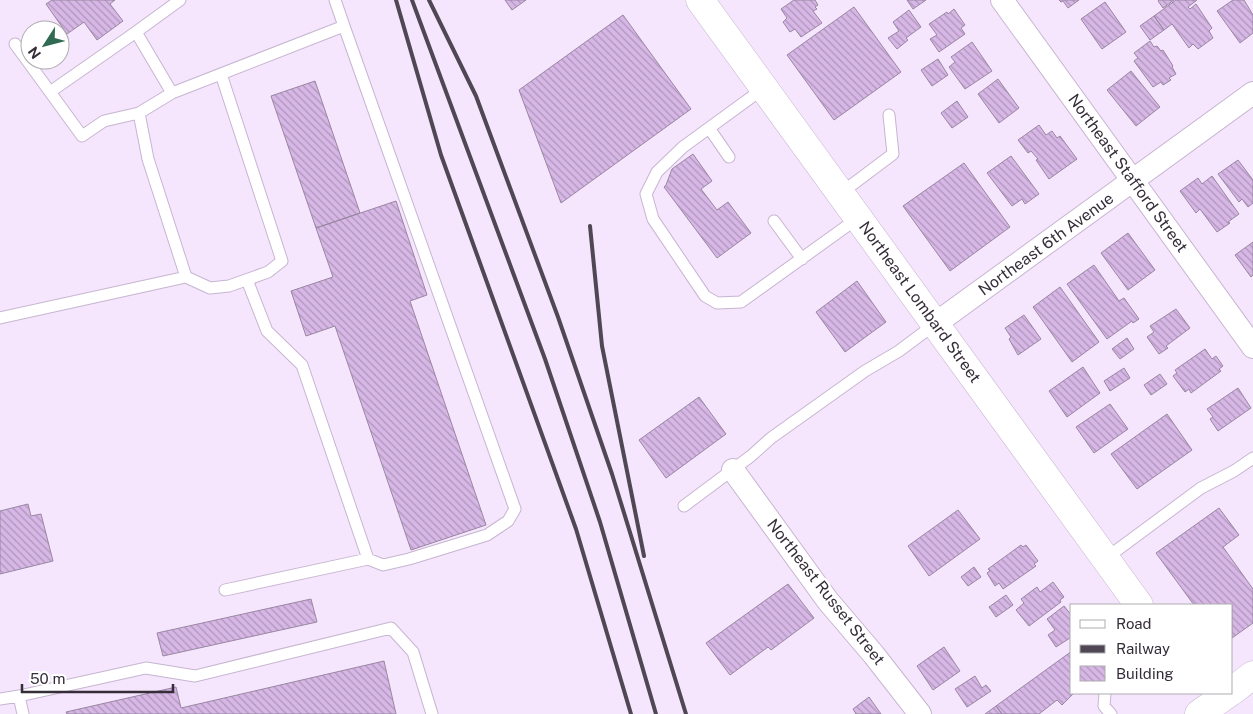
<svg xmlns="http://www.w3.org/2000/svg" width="1253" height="714" viewBox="0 0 1253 714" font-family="'Public Sans',sans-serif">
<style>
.building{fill:url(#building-back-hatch);stroke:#9987a2}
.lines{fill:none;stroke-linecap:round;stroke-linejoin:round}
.lane-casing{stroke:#c7b5d1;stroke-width:13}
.street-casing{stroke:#c7b5d1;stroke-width:24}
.primary-casing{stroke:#c7b5d1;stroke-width:29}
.lane{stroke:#fff;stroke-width:11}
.street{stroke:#fff;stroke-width:22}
.primary{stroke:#fff;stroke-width:28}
.rail{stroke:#4f4754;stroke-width:4}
.labels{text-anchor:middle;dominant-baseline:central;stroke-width:5;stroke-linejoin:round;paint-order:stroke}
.street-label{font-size:16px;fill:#352e39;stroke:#fff}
</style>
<defs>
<pattern id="building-back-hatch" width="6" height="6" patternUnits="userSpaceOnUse" patternTransform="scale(1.25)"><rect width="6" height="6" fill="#d7b7e6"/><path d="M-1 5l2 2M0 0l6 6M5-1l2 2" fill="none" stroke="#af95bb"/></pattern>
</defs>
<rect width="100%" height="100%" fill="#f5e6fd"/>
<path class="building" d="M 52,0 L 115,0 L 110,4 L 123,21 L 97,40 L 84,22 L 67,34 L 46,4 Z
M 505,0 L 526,0 L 512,10 Z
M 794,0 L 815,0 L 818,5 L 815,7 L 817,9 L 813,11 L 822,23 L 801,37 L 795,29 L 790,32 L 783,22 L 787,18 L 781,9 Z
M 907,0 L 926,0 L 913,9 Z
M 1059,0 L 1079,0 L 1068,8 L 1063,1 L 1061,2 Z
M 1159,0 L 1174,0 L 1163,8 L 1158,1 Z
M 1176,0 L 1197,0 L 1188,7 L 1190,9 L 1196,4 L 1212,28 L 1209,31 L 1213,38 L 1198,49 L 1193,44 L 1189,48 L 1172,24 L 1164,30 L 1154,16 Z
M 1233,0 L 1244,0 L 1253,15 L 1253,33 L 1240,43 L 1217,11 Z
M 1105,2 L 1126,32 L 1102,49 L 1081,19 Z
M 854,7 L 901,72 L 834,120 L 787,55 Z
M 954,9 L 965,25 L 961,28 L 965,34 L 939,52 L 930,39 L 937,35 L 929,24 L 947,12 L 948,14 Z
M 909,10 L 921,27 L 906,38 L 908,40 L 897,49 L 888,38 L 899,31 L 893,22 Z
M 623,15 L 691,109 L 561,203 L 519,90 Z
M 1154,16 L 1164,30 L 1150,40 L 1140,26 Z
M 1150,41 L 1154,47 L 1157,46 L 1161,51 L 1163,50 L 1173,66 L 1172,67 L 1176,74 L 1169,78 L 1171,80 L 1163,85 L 1161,82 L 1153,87 L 1134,61 L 1138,58 L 1134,53 Z
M 972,42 L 992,71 L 965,89 L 949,67 L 955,62 L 951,57 Z
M 938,59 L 948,75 L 932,86 L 921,70 Z
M 1131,71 L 1160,107 L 1136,126 L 1107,90 Z
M 998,79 L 1019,108 L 999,123 L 978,94 Z
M 315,81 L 360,213 L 316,228 L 271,96 Z
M 957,101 L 968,117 L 952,128 L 941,113 Z
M 1039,125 L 1046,135 L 1052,131 L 1057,138 L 1060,136 L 1077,159 L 1049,179 L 1036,160 L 1038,159 L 1031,151 L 1028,153 L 1018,140 Z
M 693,154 L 712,181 L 701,189 L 717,210 L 728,202 L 751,233 L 717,258 L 664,187 L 666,185 L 672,169 Z
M 1011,156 L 1039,194 L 1025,204 L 1022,199 L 1012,206 L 987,173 Z
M 1238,160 L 1253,180 L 1253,203 L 1248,207 L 1242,199 L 1239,202 L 1218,174 Z
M 964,163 L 1010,227 L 950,271 L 903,206 Z
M 1212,176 L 1239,214 L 1228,222 L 1230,223 L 1217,232 L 1200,209 L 1196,213 L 1180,191 L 1198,178 L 1202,184 Z
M 396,201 L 427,295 L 410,301 L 486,525 L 411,550 L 335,326 L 306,336 L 291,291 L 333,277 L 316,228 Z
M 1128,233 L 1155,270 L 1128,290 L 1101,253 Z
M 1253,242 L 1253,275 L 1251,277 L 1235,255 Z
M 1094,265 L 1119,301 L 1124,298 L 1139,319 L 1133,323 L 1132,321 L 1107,339 L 1067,284 Z
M 857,281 L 886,322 L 845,352 L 816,312 Z
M 1060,287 L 1099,342 L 1072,362 L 1033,307 Z
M 1176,309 L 1190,328 L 1166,346 L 1168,348 L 1159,354 L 1147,337 L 1154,332 L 1150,326 Z
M 1024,315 L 1041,339 L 1018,355 L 1009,339 L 1011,337 L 1005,328 Z
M 1127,338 L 1134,349 L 1120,359 L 1112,349 Z
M 1205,349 L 1212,359 L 1216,356 L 1223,366 L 1219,369 L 1221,371 L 1191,393 L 1189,389 L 1185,392 L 1173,376 L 1177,373 L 1175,370 Z
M 1083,367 L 1100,393 L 1067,417 L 1049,391 Z
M 1124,368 L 1130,378 L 1110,391 L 1104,381 Z
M 1160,374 L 1167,384 L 1151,395 L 1144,385 Z
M 1238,388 L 1251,408 L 1218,431 L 1210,419 L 1213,417 L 1207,409 Z
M 699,397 L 726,434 L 666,478 L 639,440 Z
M 1110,404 L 1128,429 L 1094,453 L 1076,427 Z
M 1167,414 L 1192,450 L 1137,489 L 1111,454 Z
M 28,504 L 31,516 L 41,514 L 53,561 L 0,574 L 0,511 Z
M 1219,508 L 1239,535 L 1223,547 L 1253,589 L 1253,623 L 1232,638 L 1232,605 L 1194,605 L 1156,553 Z
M 958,510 L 980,539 L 929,576 L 908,546 Z
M 1021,545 L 1023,547 L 1026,545 L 1038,561 L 1034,564 L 1036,566 L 1003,589 L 999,583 L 995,586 L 987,573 L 990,571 L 988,569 Z
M 974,567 L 981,577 L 968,586 L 961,577 Z
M 1053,582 L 1064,597 L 1060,600 L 1061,602 L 1029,626 L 1016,610 L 1024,603 L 1021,599 L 1037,587 L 1040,592 Z
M 788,584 L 814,618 L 771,650 L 768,647 L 730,675 L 706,643 Z
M 1006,595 L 1013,605 L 996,617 L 989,607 Z
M 311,599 L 317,622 L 163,656 L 157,633 Z
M 1064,606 L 1072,616 L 1072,641 L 1070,638 L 1056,647 L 1048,635 L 1055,630 L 1047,619 Z
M 944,647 L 960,671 L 933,690 L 917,666 Z
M 1072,651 L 1072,693 L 1074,693 L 1062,705 L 1057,700 L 1039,714 L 1002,714 L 996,706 Z
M 384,661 L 396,714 L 67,714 L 66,712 L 176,687 L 181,708 Z
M 975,676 L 982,688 L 986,685 L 991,691 L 967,707 L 955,689 Z
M 869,697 L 881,714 L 856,714 L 853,709 Z
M 996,706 L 1002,714 L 985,714 Z"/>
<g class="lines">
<g class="lane-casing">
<path id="lane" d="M 335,0 L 344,26
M 136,32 L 180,0
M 15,44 L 50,92
M 764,88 L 683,147 L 657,172 L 646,194 L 653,219 L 705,296 L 717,303 L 741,302 L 858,218
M 139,113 L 104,121 L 82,136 L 50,92 L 136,32 L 172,93
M 709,128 L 729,157
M 841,193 L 893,154 L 889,115
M 774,221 L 802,259
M 186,277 L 210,288 L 229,286 L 268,272 L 282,261 L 221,74
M 247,280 L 267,331 L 302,365 L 368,559
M 0,318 L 186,277 L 148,159 L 139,113 L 172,93 L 344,26 L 515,509 L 508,521 L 487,535 L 409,559 L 383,565 L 368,559 L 225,590
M 684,506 L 751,456 L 771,438 L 865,371 L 899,351 L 935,324
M 1105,559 L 1201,488 L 1234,471 L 1253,458
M 1105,693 L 1104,706 L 1111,714
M 19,696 L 146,668 L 195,676 L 391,628 L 413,652 L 432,714
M 0,699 L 19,696 L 23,714"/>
</g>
<g class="street-casing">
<path id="street" d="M 1002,0 L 1253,347
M 935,324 L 1253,93
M 733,470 L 828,601 L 874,655 L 920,714"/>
</g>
<g class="primary-casing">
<path id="primary" d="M 700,0 L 1139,605
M 1232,691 L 1253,675
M 1199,714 L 1229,693"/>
</g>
<use href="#lane" class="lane"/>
<use href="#street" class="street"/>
<use href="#primary" class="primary"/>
<path class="rail" d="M 396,0 L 441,155 L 576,529 L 631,714
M 412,0 L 545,359 L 600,522 L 656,714
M 429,0 L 476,96 L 558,317 L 612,474 L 686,714
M 590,226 L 602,346 L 644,556"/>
</g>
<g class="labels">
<g class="street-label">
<text transform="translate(1128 173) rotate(54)">Northeast Stafford Street</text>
<text transform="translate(1046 244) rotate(-36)">Northeast 6th Avenue</text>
<text transform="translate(920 302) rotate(54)">Northeast Lombard Street</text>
<text transform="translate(826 592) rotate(52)">Northeast Russet Street</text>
</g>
</g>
<rect x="1070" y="604" width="162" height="90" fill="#ffffff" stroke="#aeabb0"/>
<rect x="1080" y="620" width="25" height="8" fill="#ffffff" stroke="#aeabb0"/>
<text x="1116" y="629" font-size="15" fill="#352e39">Road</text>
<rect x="1080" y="645" width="25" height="8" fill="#4f4754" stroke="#aeabb0"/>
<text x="1116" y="654" font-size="15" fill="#352e39">Railway</text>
<rect x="1080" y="666" width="25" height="15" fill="url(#building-back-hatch)" stroke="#aeabb0"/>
<text x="1116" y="679" font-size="15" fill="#352e39">Building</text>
<g transform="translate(45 45) rotate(234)"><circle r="24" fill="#ffffff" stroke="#aeabb0"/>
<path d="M0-4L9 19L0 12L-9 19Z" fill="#316a52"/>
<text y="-8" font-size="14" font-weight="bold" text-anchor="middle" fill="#352e39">N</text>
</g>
<path d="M22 684v8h151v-8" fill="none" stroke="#352e39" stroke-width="2.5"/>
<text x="30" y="684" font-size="15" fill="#352e39" stroke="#ffffff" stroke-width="4" paint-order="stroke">50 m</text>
</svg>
